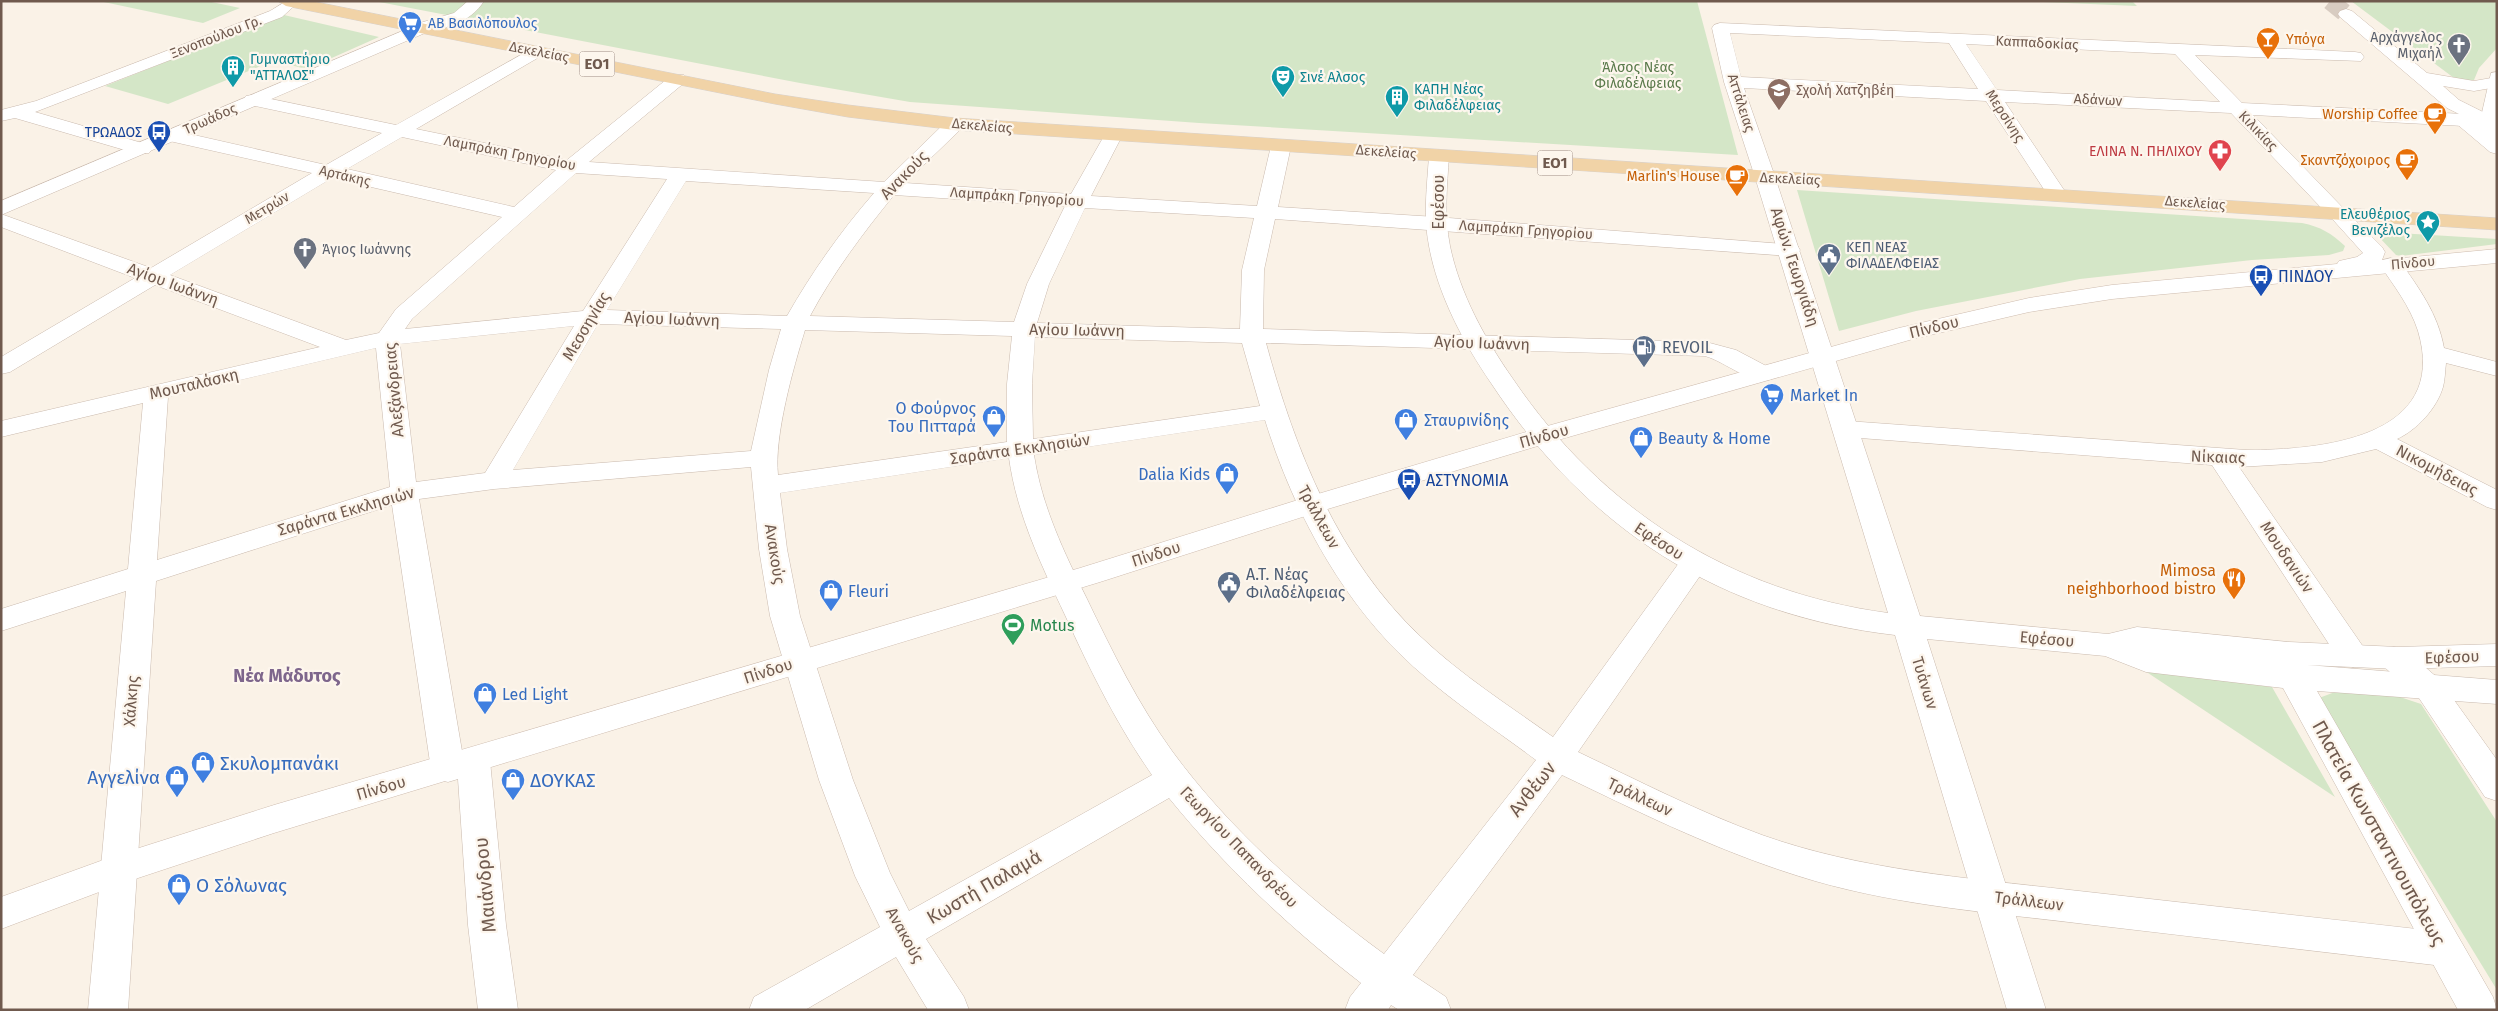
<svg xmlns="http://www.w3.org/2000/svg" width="2498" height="1011" viewBox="0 0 2498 1011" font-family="'Fira Sans',sans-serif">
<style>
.green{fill:#d4e6c7}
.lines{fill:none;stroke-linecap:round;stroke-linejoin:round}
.secondary-tunnel{stroke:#d8ccc1;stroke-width:18;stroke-dasharray:18 9;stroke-linecap:butt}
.minor-casing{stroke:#cabaae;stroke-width:1}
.tertiary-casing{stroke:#cabaae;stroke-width:1}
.secondary-casing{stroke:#cebcaf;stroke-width:1}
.primary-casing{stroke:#d7d1cd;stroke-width:1}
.minor{fill:#fff;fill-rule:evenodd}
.tertiary{fill:#fff;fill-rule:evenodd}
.secondary{fill:#fff;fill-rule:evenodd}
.primary{fill:#f1d3a7;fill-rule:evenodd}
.labels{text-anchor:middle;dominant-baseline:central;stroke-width:4.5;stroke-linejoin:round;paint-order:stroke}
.far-shop-label{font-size:14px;fill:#366cbe;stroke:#fdf6ed;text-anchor:start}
.far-street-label{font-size:14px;fill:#705a4e;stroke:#fdf6ed}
.far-worship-label{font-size:14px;fill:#5b616d;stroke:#fdf6ed;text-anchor:end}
.far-food-label{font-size:14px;fill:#c56008;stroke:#fdf6ed;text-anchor:end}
.far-culture-label{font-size:14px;fill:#0d838f;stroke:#fdf6ed;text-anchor:start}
.far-park-label{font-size:14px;fill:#5a7a4b;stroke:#fdf6ed}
.far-education-label{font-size:14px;fill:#785e54;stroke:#fdf6ed;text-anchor:start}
.far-transit-label{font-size:14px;fill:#164399;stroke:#fdf6ed;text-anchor:end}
.far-health-label{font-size:14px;fill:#be3a42;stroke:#fdf6ed;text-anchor:end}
.far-service-label{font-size:14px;fill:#4e5e75;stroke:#fdf6ed;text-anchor:start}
.shield{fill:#fdf6ed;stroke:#9a897e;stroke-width:1}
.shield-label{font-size:15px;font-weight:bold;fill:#705a4e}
.street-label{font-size:16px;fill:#705a4e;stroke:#fdf6ed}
.transit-label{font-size:16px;fill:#164399;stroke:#fdf6ed;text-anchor:start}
.service-label{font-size:16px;fill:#4e5e75;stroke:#fdf6ed;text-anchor:start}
.shop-label{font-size:16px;fill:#366cbe;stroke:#fdf6ed;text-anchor:start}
.food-label{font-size:16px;fill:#c56008;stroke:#fdf6ed;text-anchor:end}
.leisure-label{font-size:16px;fill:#27864d;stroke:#fdf6ed;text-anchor:start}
.neighbourhood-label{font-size:18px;font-weight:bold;fill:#7e668c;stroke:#fdf6ed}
.near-shop-label{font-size:19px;fill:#366cbe;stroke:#fdf6ed;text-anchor:start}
.near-street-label{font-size:19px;fill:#705a4e;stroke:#fdf6ed}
</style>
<rect width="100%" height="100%" fill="#faf2e7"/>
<path class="green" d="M 99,1 L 207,1 L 240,8 L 203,23 Z
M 374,1 L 1697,1 L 1738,155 L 1199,123 L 910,102 L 800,83 Z
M 2019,1 L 2132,1 L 2137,6 Z
M 2351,1 L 2497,1 L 2497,48 L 2479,68 L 2474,80 L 2458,81 Z
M 284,15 L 379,37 L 307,69 L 273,61 L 168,104 L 105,86 Z
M 1797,190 L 2302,223 C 2321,227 2331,233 2345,246 L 2343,251 L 2329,255 L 2252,260 L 2080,279 L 1916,311 L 1839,331 Z
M 2382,232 L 2497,239 L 2497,244 L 2401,256 L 2396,255 L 2377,235 Z
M 2145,671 L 2272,687 L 2335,797 Z
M 2335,692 L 2400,697 L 2421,704 L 2497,822 L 2497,990 L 2319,698 Z"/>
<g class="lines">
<path class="secondary-tunnel" d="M 2330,1 L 2346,14"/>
<g class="minor-casing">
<path id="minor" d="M 468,1 L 484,1 C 470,24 443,28 419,34 L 413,33 L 411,29 L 413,25 L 454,13 Z
M 285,2 L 293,7 L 282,17 L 35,112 L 149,145 L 152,149 L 149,153 L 135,153 L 15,118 L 1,121 L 1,110 L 36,101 L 270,11 Z
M 1720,23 L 2355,52 L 2361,53 L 2364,57 L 2361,61 L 2195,55 L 2242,103 L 2464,114 L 2471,116 L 2473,120 L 2471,124 L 2464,126 L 2253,115 L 2343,208 L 2346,212 L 2343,216 L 2336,218 L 2329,216 L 2231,113 L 2005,102 L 2066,193 L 2063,197 L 2056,199 L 2049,197 L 1986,101 L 1744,88 L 1775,177 L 1772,181 L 1765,183 L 1758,181 L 1755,177 L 1724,82 L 1712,28 L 1714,25 ZM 1730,33 L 1949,43 L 1978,89 L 1741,77 ZM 1966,44 L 2175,54 L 2220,102 L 1997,90 Z
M 535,47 L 541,48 L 544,52 L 541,56 L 416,129 L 567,160 L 672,75 L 684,75 L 687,79 L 684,83 L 589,162 L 884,182 L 948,120 L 962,120 L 964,124 L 962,128 L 905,183 L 1071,194 L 1104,136 L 1106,132 L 1120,132 L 1122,136 L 1091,196 L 1257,206 L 1271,146 L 1274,142 L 1288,142 L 1291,146 L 1278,207 L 1436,217 L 1797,245 L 1800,250 L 1797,255 L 1789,256 L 1275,219 L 1264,270 L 1263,329 L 1706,342 L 1736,350 L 1772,369 L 1775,374 L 1772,379 C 1750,385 1726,362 1705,356 L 1266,343 C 1295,450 1338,559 1421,637 C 1461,675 1508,705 1553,737 L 1684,556 L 1694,553 L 1704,556 L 1708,563 L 1704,570 L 1578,752 C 1639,781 1699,812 1762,835 C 1860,870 1967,878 2070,890 C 2194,904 2319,918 2443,932 L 2456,937 L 2462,949 L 2456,961 L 2443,966 C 2324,952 2204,938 2085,924 C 1995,913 1902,906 1815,881 C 1726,855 1645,815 1562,775 L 1413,975 L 1446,997 L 1451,1010 L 1399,1010 L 1391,1005 L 1388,1010 L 1345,1010 L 1350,997 L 1361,983 C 1291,929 1225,867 1169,798 L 926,939 L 964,997 L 969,1010 L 928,1010 L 896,957 L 805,1010 L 749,1010 L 754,997 L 880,927 L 855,876 L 819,780 L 770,616 L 759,549 L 751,467 L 494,489 L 419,499 L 462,751 L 473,748 L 485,752 L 490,761 L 506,925 L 518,1010 L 478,1010 L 468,925 L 458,779 L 448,782 L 436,779 L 431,769 L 392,505 L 156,581 L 128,1010 L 88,1010 L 126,591 L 1,631 L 1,609 L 128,569 L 143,403 L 1,437 L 1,421 L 320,347 L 155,285 L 10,372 L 1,374 L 1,357 L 135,278 L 1,227 L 1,214 L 151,268 L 312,173 L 165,140 L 163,136 L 165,132 L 172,130 L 326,165 L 382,133 L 246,104 L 243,100 L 246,96 L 252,95 L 396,125 ZM 402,137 L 556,170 L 514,207 L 347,169 ZM 576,173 L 667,179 L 583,311 L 405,329 L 412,319 ZM 332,178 L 502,217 L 396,309 L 379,333 L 346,340 L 170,275 ZM 686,181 L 874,193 C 841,231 812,272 787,316 L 607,310 ZM 894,195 L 1065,206 L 1027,284 L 1014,322 L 810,316 C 833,273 863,233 894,195 ZM 1085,208 L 1254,218 L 1242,270 L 1240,329 L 1037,323 L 1049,284 ZM 598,324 L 781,329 L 769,370 L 751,451 L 513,470 ZM 574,326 L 485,473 L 416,482 L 400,344 ZM 805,330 L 1012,336 L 1007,384 L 1007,442 L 778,475 C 774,436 793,369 805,330 ZM 1035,337 L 1242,343 L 1260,406 L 1033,439 L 1032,384 ZM 376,348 L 390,487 L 157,560 L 168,397 ZM 1265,420 C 1291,504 1335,589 1398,652 C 1439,693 1489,725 1536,760 L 1384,954 C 1306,897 1229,829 1172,751 C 1138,704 1112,651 1087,599 C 1064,552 1042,507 1034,455 ZM 1009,458 C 1017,515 1041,564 1065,615 C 1090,670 1117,725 1152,775 L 909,911 L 890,873 L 853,780 L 800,616 L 787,549 L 780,493 Z
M 2391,258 L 2399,260 C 2419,288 2438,314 2444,348 L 2497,362 L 2497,376 L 2446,363 C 2445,371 2445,380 2443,387 C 2437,408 2417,430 2397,439 L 2497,490 L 2497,510 L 2487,507 L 2376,449 L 2322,462 L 2239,467 L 2364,648 L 2368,656 L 2364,664 L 2353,667 L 2342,664 L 2212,465 L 1847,437 L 1838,435 L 1834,429 L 1838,423 L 1847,421 L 2246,450 C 2319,450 2450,439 2418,331 C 2410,306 2394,286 2380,265 L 2383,260 Z
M 2394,647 L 2405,650 L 2439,679 L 2497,760 L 2497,801 L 2485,797 L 2417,695 L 2383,666 L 2378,658 L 2383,650 Z"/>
</g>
<g class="tertiary-casing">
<path id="tertiary" d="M 419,24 L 425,25 L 427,29 L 425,33 L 1,215 L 1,201 Z
M 2497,72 L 2497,139 L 2494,143 L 2480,143 L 2477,139 L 2478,130 L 2491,73 Z
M 1439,150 L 1446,152 L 1449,156 C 1447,186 1444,216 1450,246 C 1460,294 1485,339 1513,379 C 1602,510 1731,592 1888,613 L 1755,177 L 1758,173 L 1765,171 L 1772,173 L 1775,177 L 1920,616 L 2108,634 L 2137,627 L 2289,642 L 2398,647 L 2497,644 L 2497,666 L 2398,669 L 2307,665 L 2497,680 L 2497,704 L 2317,691 L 2493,997 L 2497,1010 L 2458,1010 L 2283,688 L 2146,672 L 2105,656 L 1927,639 L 2046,1010 L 2007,1010 L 1895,635 C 1720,615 1587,529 1491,383 C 1463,342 1438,295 1429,246 C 1423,216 1427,186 1429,156 L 1432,152 Z"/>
</g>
<g class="secondary-casing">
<path id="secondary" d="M 2346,9 L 2352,11 L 2427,73 L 2474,81 L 2497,77 L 2497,87 L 2474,91 L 2443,86 L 2459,100 L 2497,119 L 2497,132 L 2482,126 L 2497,138 L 2497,154 L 2490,152 L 2458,125 L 2456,121 L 2463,116 L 2447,108 L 2340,17 L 2338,14 L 2340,11 Z
M 2336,206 L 2343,208 L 2382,247 L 2385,252 L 2382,260 L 2497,249 L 2497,263 L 2112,299 L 2029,312 L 1913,339 L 1551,442 L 1321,511 L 1100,582 L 274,833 L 123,883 L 1,929 L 1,897 L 117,855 L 274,805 L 1080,568 L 1301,499 L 1533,430 L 1899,328 L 2029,298 L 2112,285 L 2337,264 L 2339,261 L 2357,257 L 2363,253 L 2326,212 L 2329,208 Z"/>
</g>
<g class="primary-casing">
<path id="primary" d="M 278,1 L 311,1 L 775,94 L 848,105 L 955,118 L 2497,218 L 2497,230 L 955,130 L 848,117 L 775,104 L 286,6 Z"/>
</g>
<use href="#minor" class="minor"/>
<use href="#tertiary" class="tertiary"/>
<use href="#secondary" class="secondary"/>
<use href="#primary" class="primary"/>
</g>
<defs>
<g id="supermarket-pin" transform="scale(1.25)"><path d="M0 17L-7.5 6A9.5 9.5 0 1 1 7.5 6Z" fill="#3f7fe0" stroke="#fdf6ed"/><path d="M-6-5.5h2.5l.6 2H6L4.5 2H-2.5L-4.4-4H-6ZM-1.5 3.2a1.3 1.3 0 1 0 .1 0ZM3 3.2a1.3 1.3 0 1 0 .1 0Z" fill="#fff"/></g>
<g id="bar-pin" transform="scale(1.25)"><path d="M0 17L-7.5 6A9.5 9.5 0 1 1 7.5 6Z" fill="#e8710a" stroke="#fdf6ed"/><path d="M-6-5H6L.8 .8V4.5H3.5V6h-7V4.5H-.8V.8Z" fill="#fff"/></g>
<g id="church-pin" transform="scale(1.25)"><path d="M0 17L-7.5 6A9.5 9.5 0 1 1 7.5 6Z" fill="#6b7280" stroke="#fdf6ed"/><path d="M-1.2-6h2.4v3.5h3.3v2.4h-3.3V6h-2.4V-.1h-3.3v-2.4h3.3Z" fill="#fff"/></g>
<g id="building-pin" transform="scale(1.25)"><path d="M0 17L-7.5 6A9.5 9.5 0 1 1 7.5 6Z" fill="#0f9aa8" stroke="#fdf6ed"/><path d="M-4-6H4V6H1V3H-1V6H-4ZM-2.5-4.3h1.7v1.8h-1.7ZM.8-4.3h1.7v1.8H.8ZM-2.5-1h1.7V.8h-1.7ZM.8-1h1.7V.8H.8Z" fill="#fff"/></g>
<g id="theatre-pin" transform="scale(1.25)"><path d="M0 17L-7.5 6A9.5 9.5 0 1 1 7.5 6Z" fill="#0f9aa8" stroke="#fdf6ed"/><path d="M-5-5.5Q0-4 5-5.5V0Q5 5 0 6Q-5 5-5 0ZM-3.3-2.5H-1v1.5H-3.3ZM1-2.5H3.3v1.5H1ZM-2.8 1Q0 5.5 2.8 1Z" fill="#fff"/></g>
<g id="school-pin" transform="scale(1.25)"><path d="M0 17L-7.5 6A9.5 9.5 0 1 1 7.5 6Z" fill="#8d6e63" stroke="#fdf6ed"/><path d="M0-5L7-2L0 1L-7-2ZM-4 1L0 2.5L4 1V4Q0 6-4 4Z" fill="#fff"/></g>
<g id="cafe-pin" transform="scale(1.25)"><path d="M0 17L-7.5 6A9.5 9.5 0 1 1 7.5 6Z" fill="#e8710a" stroke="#fdf6ed"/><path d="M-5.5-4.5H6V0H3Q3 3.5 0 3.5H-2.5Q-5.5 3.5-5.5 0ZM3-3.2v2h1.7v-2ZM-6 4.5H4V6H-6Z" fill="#fff"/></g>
<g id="bus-pin" transform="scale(1.25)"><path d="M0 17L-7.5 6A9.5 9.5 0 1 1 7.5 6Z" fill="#1a4fb4" stroke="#fdf6ed"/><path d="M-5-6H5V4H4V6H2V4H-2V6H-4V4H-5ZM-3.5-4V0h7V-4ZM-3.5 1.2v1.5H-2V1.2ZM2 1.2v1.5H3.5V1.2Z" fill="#fff"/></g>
<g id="pharmacy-pin" transform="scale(1.25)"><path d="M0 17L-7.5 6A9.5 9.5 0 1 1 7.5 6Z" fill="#e0444e" stroke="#fdf6ed"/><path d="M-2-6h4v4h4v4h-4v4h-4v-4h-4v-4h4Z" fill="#fff"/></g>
<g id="sight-pin" transform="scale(1.25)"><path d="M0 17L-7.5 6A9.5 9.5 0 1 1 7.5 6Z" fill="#0f9aa8" stroke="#fdf6ed"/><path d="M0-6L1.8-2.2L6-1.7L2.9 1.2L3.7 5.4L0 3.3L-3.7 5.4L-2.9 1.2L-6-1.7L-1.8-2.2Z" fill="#fff"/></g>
<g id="civic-pin" transform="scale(1.25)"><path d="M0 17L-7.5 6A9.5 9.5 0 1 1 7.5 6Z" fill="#5c6f8a" stroke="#fdf6ed"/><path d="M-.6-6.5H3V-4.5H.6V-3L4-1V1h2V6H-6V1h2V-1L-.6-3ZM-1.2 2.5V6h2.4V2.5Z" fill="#fff"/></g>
<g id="fuel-pin" transform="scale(1.25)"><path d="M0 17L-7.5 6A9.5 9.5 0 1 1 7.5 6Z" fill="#5c6f8a" stroke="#fdf6ed"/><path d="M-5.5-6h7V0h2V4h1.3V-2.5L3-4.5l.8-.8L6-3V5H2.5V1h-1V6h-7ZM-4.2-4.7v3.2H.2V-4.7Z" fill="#fff"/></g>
<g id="shop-pin" transform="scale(1.25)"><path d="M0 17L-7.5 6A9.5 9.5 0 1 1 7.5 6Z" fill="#3f7fe0" stroke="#fdf6ed"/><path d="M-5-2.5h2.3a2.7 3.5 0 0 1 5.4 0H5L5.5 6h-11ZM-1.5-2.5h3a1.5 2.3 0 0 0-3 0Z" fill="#fff"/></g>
<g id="restaurant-pin" transform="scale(1.25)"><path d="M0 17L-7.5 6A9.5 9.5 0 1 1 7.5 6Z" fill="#e8710a" stroke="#fdf6ed"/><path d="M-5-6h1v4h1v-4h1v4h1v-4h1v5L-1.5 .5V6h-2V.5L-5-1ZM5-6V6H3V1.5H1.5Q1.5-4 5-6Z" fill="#fff"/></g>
<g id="stadium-pin" transform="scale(1.25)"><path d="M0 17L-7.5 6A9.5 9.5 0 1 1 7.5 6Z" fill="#2e9e5b" stroke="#fdf6ed"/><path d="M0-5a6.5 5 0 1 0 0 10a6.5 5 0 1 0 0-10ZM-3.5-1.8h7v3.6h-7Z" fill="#fff"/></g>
</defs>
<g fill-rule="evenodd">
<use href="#supermarket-pin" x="410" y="23"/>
<use href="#bar-pin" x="2268" y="39"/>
<use href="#church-pin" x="2459" y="45"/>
<use href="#building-pin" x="233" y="67"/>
<use href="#theatre-pin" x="1283" y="77"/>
<use href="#school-pin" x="1779" y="90"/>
<use href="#building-pin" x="1397" y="97"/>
<use href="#cafe-pin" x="2435" y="114"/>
<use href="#bus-pin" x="159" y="132"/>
<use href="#pharmacy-pin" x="2220" y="151"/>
<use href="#cafe-pin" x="2407" y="160"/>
<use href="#cafe-pin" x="1737" y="176"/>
<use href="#sight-pin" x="2428" y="222"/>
<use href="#church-pin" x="305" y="249"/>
<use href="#civic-pin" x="1829" y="255"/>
<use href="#bus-pin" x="2261" y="276"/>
<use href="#fuel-pin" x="1644" y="347"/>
<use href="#supermarket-pin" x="1772" y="395"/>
<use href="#shop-pin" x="994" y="417"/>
<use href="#shop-pin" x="1406" y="420"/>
<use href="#shop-pin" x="1641" y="438"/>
<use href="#shop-pin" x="1227" y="474"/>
<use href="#bus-pin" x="1409" y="480"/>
<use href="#restaurant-pin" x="2234" y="579"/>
<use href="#civic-pin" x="1229" y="583"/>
<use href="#shop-pin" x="831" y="591"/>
<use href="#stadium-pin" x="1013" y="625"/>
<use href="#shop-pin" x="485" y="694"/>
<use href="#shop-pin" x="203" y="763"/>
<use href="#shop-pin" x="177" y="777"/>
<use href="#shop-pin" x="513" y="780"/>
<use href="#shop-pin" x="179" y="885"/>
</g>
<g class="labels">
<g class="far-shop-label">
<text x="428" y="23">ΑΒ Βασιλόπουλος</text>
</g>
<g class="far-street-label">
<text transform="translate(216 37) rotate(-21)">Ξενoπούλου Γρ.</text>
<text transform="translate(2037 43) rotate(3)">Καππαδοκίας</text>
<text transform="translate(539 52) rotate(11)">Δεκελείας</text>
<text transform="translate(2098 100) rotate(3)">Αδάνων</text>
<text transform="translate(1741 103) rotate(72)">Αττάλειας</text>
<text transform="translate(2005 116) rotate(57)">Μερσίνης</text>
<text transform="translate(210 119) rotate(-24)">Τρωάδος</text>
<text transform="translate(982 126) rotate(5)">Δεκελείας</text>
<text transform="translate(2258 131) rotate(46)">Κιλικίας</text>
<text transform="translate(1386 152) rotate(4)">Δεκελείας</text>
<text transform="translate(510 153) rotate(11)">Λαμπράκη Γρηγορίου</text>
<text transform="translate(345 176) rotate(13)">Αρτάκης</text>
<text transform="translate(1790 179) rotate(3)">Δεκελείας</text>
<text transform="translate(1017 197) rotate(4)">Λαμπράκη Γρηγορίου</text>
<text transform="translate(2195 203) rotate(4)">Δεκελείας</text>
<text transform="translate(267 208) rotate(-31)">Μετρών</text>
<text transform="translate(1526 230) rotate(4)">Λαμπράκη Γρηγορίου</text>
<text transform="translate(2413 263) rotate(-5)">Πίνδου</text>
</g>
<g class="far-worship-label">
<text x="2442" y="37">Αρχάγγελος<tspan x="2442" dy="16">Μιχαήλ</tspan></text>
<text x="322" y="249" text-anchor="start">Άγιος Ιωάννης</text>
</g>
<g class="far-food-label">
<text x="2286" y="39" text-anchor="start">Υπόγα</text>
<text x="2418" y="114">Worship Coffee</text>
<text x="2390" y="160">Σκαντζόχοιρος</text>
<text x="1720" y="176">Marlin's House</text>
</g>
<g class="far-culture-label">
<text x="250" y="59">Γυμναστήριο<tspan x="250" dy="16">"ΑΤΤΑΛΟΣ"</tspan></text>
<text x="1300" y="77">Σινέ Αλσος</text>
<text x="1414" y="89">ΚΑΠΗ Νέας<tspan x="1414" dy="16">Φιλαδέλφειας</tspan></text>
<text x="2410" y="214" text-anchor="end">Ελευθέριος<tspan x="2410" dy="16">Βενιζέλος</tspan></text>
</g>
<g class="far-park-label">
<text x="1638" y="67">Άλσος Νέας<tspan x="1638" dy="16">Φιλαδέλφειας</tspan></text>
</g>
<g class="far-education-label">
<text x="1796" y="90">Σχολή Χατζηβέη</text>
</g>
<g class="far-transit-label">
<text x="142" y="132">ΤΡΩΑΔΟΣ</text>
</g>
<g class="far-health-label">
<text x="2202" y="151">ΕΛΙΝΑ Ν. ΠΗΛΙΧΟΥ</text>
</g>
<g class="far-service-label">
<text x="1846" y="247">ΚΕΠ ΝΕΑΣ<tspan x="1846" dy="16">ΦΙΛΑΔΕΛΦΕΙΑΣ</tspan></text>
</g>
<g class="shield">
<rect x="579.5" y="51.5" width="35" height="25" rx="4"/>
<rect x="1537.5" y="150.5" width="35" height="25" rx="4"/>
</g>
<g class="shield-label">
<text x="597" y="64">ΕΟ1</text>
<text x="1555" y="163">ΕΟ1</text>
</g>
<g class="street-label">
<text transform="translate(904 175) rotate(-46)">Ανακούς</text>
<text transform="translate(1438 202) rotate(-90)">Εφέσου</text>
<text transform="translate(1795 267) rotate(72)">Αφών. Γεωργιάδη</text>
<text transform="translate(173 284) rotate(20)">Αγίου Ιωάννη</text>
<text transform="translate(672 319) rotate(2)">Αγίου Ιωάννη</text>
<text transform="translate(586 326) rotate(-59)">Μεσσηνίας</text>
<text transform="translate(1934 327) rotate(-14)">Πίνδου</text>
<text transform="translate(1077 330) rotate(1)">Αγίου Ιωάννη</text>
<text transform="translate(1482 343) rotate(2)">Αγίου Ιωάννη</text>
<text transform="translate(194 384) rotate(-13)">Μουταλάσκη</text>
<text transform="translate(394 390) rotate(-95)">Αλεξάνδρειας</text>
<text transform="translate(1544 436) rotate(-16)">Πίνδου</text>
<text transform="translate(1020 449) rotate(-8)">Σαράντα Εκκλησιών</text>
<text transform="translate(2218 457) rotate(2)">Νίκαιας</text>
<text transform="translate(2437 470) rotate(28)">Νικομήδειας</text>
<text transform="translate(346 511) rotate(-16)">Σαράντα Εκκλησιών</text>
<text transform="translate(1319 517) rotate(61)">Τράλλεων</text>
<text transform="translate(1659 541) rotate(33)">Εφέσου</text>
<text transform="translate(775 554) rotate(81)">Ανακούς</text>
<text transform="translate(1156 554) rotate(-18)">Πίνδου</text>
<text transform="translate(2287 557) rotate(56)">Μουδανιών</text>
<text transform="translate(2047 639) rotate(5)">Εφέσου</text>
<text transform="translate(2452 657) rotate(-2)">Εφέσου</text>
<text transform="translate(768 671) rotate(-18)">Πίνδου</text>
<text transform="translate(1925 683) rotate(73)">Τυάνων</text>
<text transform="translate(131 701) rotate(-86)">Χάλκης</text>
<text transform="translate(381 788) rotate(-16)">Πίνδου</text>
<text transform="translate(1640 797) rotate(25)">Τράλλεων</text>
<text transform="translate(1239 847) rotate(46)">Γεωργίου Παπανδρέου</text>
<text transform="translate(2029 901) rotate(7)">Τράλλεων</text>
<text transform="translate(905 935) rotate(61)">Ανακούς</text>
</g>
<g class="transit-label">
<text x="2278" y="276">ΠΙΝΔΟΥ</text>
<text x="1426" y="480">ΑΣΤΥΝΟΜΙΑ</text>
</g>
<g class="service-label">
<text x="1662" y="347">REVOIL</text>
<text x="1246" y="574">Α.Τ. Νέας<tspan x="1246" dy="18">Φιλαδέλφειας</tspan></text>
</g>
<g class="shop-label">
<text x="1790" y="395">Market In</text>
<text x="976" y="408" text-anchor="end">Ο Φούρνος<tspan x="976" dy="18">Του Πιτταρά</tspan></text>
<text x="1424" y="420">Σταυρινίδης</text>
<text x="1658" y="438">Beauty &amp; Home</text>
<text x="1210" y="474" text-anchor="end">Dalia Kids</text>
<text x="848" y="591">Fleuri</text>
<text x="502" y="694">Led Light</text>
</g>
<g class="food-label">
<text x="2216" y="570">Mimosa<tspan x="2216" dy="18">neighborhood bistro</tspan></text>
</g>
<g class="leisure-label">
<text x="1030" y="625">Motus</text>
</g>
<g class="neighbourhood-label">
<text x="287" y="676">Νέα Μάδυτος</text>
</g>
<g class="near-shop-label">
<text x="220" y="763">Σκυλομπανάκι</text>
<text x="160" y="777" text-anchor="end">Αγγελίνα</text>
<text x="530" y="780">ΔΟΥΚΑΣ</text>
<text x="196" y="885">Ο Σόλωνας</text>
</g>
<g class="near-street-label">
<text transform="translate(1532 789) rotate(-52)">Ανθέων</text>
<text transform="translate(2379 833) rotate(61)">Πλατεία Κωνσταντινουπόλεως</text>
<text transform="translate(485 885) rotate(-95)">Μαιάνδρου</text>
<text transform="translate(984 887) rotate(-30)">Κωστή Παλαμά</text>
</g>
</g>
<rect width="2498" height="1011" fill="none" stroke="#705a4e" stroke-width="5"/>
</svg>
